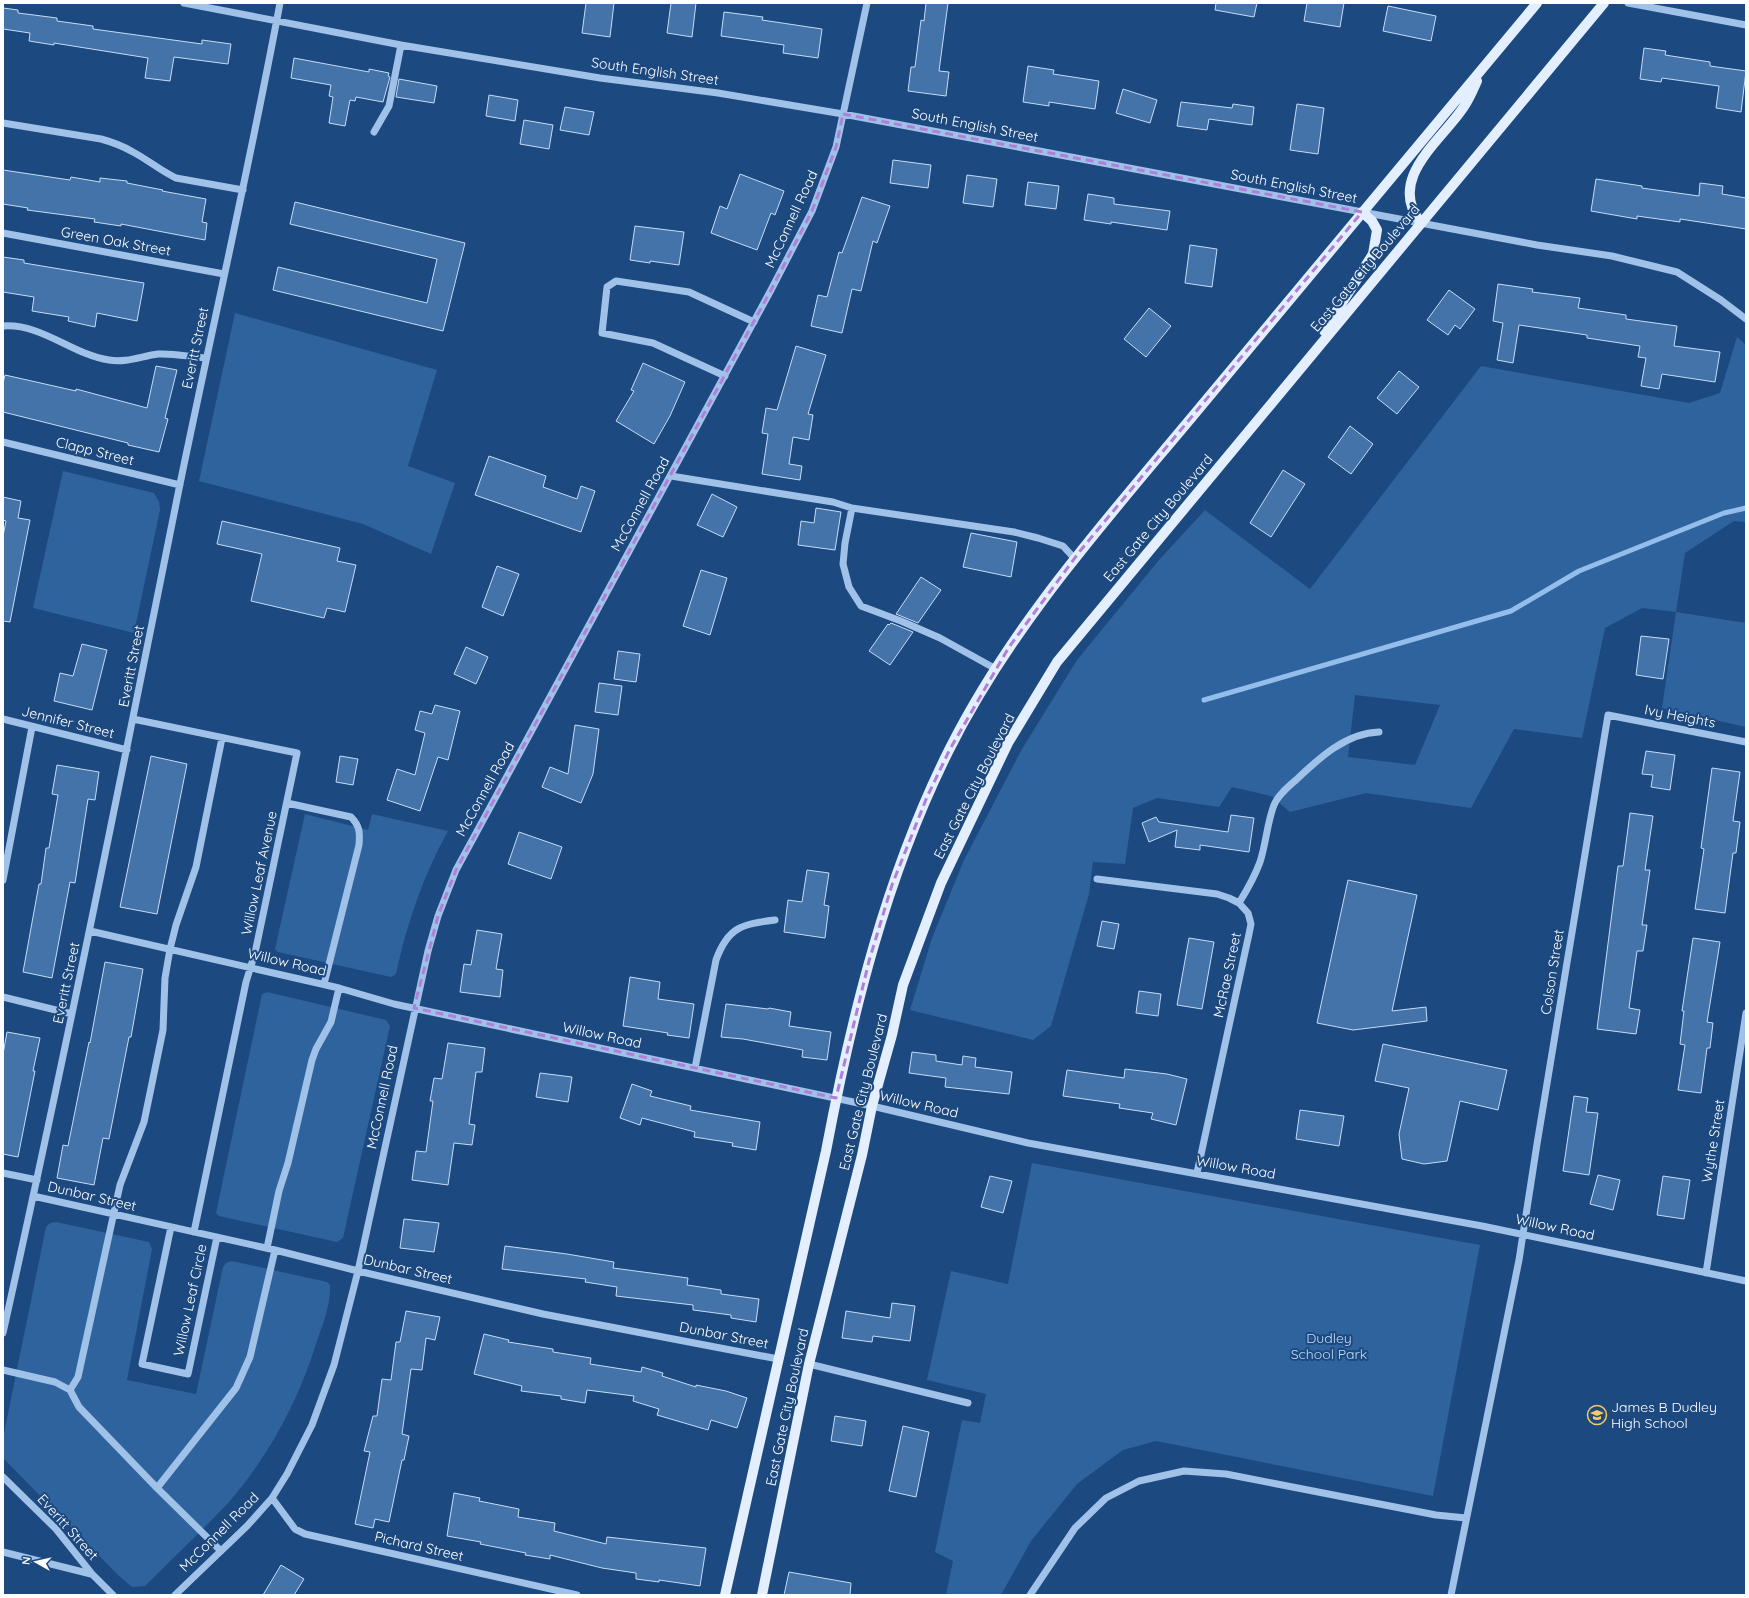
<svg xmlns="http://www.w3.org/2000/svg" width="1749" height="1598" viewBox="0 0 1749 1598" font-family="Quicksand,sans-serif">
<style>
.green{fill:#2f639e;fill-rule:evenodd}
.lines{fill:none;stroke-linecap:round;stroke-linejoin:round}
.stream{stroke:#93bdeb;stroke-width:5}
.building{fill:#4473a9;stroke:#c4dcf7}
.minor{stroke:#a0c2e9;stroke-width:7}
.major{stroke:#e3eefe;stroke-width:10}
.marked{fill:none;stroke:#b080d9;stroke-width:3;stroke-dasharray:8 5;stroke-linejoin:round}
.labels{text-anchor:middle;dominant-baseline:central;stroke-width:4;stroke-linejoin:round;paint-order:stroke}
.street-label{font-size:14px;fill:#fff;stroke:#1c497f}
.park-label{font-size:14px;fill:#c4dcf7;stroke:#1c497f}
.poi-label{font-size:14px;fill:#fff;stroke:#1c497f;text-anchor:start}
</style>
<rect width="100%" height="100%" fill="#1c497f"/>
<path class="green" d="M 235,313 L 437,370 L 408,466 L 455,483 L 431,554 L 363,524 L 199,481 Z
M 1737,337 L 1746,345 L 1746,522 L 1734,521 L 1685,553 L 1676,612 L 1746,623 L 1746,727 L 1662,708 L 1676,612 L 1642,608 L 1605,628 L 1582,738 L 1514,729 L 1471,808 L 1366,793 L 1290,812 L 1271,796 L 1232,787 L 1219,807 L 1157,798 L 1133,808 L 1125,864 L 1093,862 L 1089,894 L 1051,1026 L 1033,1040 L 910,1010 L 932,938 L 964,860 L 1022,749 L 1077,660 L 1159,560 L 1205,510 L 1310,589 L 1481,366 L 1689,403 L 1720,393 ZM 1355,695 L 1440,705 L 1415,765 L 1348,757 Z
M 63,471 L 154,493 L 159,502 L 160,510 L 134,633 L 33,608 Z
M 305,814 L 368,830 L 372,814 L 448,831 C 423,876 407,923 396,974 L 391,977 L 278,952 L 275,949 Z
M 267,992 L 386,1020 L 390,1026 L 343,1238 L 337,1242 L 219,1216 L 216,1213 L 262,994 Z
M 1032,1163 L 1480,1245 L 1433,1496 L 1156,1441 L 1123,1450 L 1077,1484 L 1031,1541 L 1001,1595 L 946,1595 L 953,1561 L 935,1552 L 962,1420 L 980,1423 L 986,1394 L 927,1380 L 951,1271 L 1008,1284 Z
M 56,1222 L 149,1242 L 152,1249 L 127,1380 L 196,1394 L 223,1267 L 226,1263 L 232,1261 L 327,1282 L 330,1285 C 331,1303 323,1324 317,1341 C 299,1400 269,1456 229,1502 C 202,1531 173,1558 145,1586 L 132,1587 L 119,1576 L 3,1458 L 3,1438 L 46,1227 L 50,1223 Z"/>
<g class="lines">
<path class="stream" d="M 1204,700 L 1511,611 L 1579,571 L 1724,513 L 1746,508"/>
</g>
<path class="building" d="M 586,3 L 614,3 L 610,37 L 582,33 Z
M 671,3 L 696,3 L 692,37 L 667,33 Z
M 926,3 L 948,3 L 939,71 L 949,72 L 946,96 L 908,91 L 911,67 L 915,67 L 921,20 L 924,21 Z
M 1216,3 L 1257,3 L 1254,17 L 1215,10 Z
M 1307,3 L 1344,3 L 1340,27 L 1304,21 Z
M 1388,6 L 1436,16 L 1431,41 L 1383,31 Z
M 3,8 L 18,10 L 18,13 L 57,18 L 57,21 L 93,26 L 93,29 L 202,44 L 202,40 L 231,44 L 228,64 L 174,57 L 170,81 L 145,78 L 148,58 L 54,43 L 54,45 L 29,41 L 30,33 L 3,29 Z
M 724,12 L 763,17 L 762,20 L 822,29 L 818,58 L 783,53 L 784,45 L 721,36 Z
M 1644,48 L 1666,51 L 1665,55 L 1710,62 L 1710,66 L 1746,71 L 1741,112 L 1716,108 L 1719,86 L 1662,78 L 1661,82 L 1640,79 Z
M 294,58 L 369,72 L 369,69 L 389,73 L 388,76 L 390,77 L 383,102 L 356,97 L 355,101 L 350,100 L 345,126 L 329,123 L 333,97 L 329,96 L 331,85 L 291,78 Z
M 1028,66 L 1054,70 L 1053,74 L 1099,81 L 1095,109 L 1049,102 L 1049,106 L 1023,102 Z
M 399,79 L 437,86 L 434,103 L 396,97 Z
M 1123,89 L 1157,100 L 1150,123 L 1116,113 Z
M 489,95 L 518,100 L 515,121 L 486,116 Z
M 1181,102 L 1232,108 L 1233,104 L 1254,107 L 1252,125 L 1209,119 L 1207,130 L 1177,126 Z
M 1297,104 L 1324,108 L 1318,154 L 1290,150 Z
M 565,107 L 594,112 L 589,135 L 560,130 Z
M 524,120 L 553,125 L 549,149 L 520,144 Z
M 893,160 L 931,165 L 928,188 L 890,183 Z
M 3,170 L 70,180 L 71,177 L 100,182 L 100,178 L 127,181 L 127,183 L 163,190 L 162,191 L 206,199 L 202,222 L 207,223 L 205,240 L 121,224 L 121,226 L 94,222 L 95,219 L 27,210 L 28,208 L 3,204 Z
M 740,174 L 784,191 L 775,215 L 771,213 L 757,250 L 711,233 L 720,206 L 727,209 Z
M 967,175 L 997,179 L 993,207 L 963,203 Z
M 1596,179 L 1642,186 L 1642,188 L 1699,196 L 1700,183 L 1723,186 L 1722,194 L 1746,198 L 1746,229 L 1680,219 L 1680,222 L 1637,216 L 1637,219 L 1591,211 Z
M 1028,182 L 1059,186 L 1056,209 L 1025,205 Z
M 1088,194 L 1114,198 L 1114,204 L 1170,211 L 1167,230 L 1111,222 L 1111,224 L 1084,220 Z
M 862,197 L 890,206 L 877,243 L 873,241 L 861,291 L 852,289 L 842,333 L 811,326 L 818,295 L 827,297 L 839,252 L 842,253 Z
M 295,202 L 465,243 L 443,331 L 273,290 L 278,267 L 427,303 L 437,259 L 290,224 Z
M 635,226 L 684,232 L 679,265 L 650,261 L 650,263 L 630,260 Z
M 1190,245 L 1217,249 L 1212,287 L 1185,283 Z
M 3,257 L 24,260 L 24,263 L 144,283 L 137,321 L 97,313 L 95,327 L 68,321 L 69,317 L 32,311 L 34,297 L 3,292 Z
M 1498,284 L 1533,289 L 1532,292 L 1580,298 L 1578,308 L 1626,315 L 1626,319 L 1677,326 L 1674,346 L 1720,352 L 1715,382 L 1662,374 L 1659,389 L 1641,386 L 1646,358 L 1638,357 L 1640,346 L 1587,338 L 1587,335 L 1519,325 L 1513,363 L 1497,360 L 1503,323 L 1493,321 Z
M 1449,290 L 1475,309 L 1460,329 L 1455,325 L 1448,335 L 1427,320 Z
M 1149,308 L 1171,326 L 1146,357 L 1124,339 Z
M 796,346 L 826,355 L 808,414 L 813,415 L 809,440 L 793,437 L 789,464 L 802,466 L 800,480 L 762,474 L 768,434 L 762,433 L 766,408 L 777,410 Z
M 643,363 L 685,382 L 670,416 L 654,444 L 616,421 L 634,391 L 631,390 Z
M 156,366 L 177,370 L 165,418 L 168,419 L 159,452 L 128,445 L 128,443 L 3,412 L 3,383 L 5,375 L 76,391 L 76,389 L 147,408 Z
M 1399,371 L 1419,387 L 1397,414 L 1377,398 Z
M 1350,426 L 1373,444 L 1351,474 L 1328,457 Z
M 489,456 L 546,476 L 543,487 L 577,499 L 581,486 L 595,491 L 581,532 L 475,495 Z
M 1283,470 L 1305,484 L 1271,537 L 1250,523 Z
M 712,494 L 737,507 L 723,537 L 697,525 Z
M 3,497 L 21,501 L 18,518 L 30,520 L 10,622 L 3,621 L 3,536 L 6,521 L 3,520 Z
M 816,508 L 841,512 L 835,550 L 798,545 L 801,521 L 814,523 Z
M 222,521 L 340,548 L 337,561 L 356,565 L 345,612 L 327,608 L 324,618 L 251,601 L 262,554 L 217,544 Z
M 971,533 L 1017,542 L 1011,577 L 963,567 Z
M 497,566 L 519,574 L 503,616 L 482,607 Z
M 701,570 L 727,578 L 710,635 L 683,626 Z
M 921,577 L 941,590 L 918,623 L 896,614 Z
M 891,623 L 913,632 L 890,665 L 869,651 L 888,624 L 889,625 Z
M 1641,636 L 1669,639 L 1663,679 L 1636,675 Z
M 82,644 L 107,650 L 92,710 L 54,701 L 60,673 L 73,676 Z
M 466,647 L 488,657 L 476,684 L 454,674 Z
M 618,651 L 640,654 L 636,682 L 614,679 Z
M 599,683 L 622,686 L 618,715 L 595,712 Z
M 435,705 L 460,711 L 448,760 L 438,757 L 420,811 L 387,800 L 397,769 L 415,775 L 425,733 L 415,730 L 420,711 L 432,714 Z
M 575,725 L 599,729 L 593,774 L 581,803 L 542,787 L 550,767 L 568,774 Z
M 1646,751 L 1675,755 L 1670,790 L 1651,787 L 1653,775 L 1642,774 Z
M 151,756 L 187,764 L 157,914 L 120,907 Z
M 340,756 L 358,759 L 353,785 L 336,782 Z
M 57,765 L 99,772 L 95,800 L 88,799 L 75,883 L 70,882 L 52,978 L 23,972 L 39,884 L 41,884 L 46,848 L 49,848 L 58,795 L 52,794 Z
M 1712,768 L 1740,772 L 1733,821 L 1740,822 L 1736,853 L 1733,853 L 1725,913 L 1695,909 L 1704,849 L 1701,848 Z
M 1630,813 L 1653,816 L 1645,870 L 1650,870 L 1642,925 L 1647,925 L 1643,951 L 1637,951 L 1629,1008 L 1640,1010 L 1636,1034 L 1597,1029 L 1618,866 L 1623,866 Z
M 1231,815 L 1254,818 L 1249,852 L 1200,845 L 1200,850 L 1175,847 L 1177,830 L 1149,842 L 1142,823 L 1156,817 L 1159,822 L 1228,832 Z
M 519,832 L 562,847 L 551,879 L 508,864 Z
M 807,870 L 829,873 L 824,905 L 829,906 L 825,938 L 784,932 L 788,900 L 802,902 Z
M 1348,880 L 1417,895 L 1392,1011 L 1426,1007 L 1427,1021 L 1353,1030 L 1317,1023 Z
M 1102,921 L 1119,924 L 1114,949 L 1097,946 Z
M 477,930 L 502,934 L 496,969 L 503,970 L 500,997 L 460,992 L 464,964 L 471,965 Z
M 1189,938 L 1214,942 L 1202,1009 L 1177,1005 Z
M 1693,938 L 1720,942 L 1707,1022 L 1713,1023 L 1710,1048 L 1707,1048 L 1701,1093 L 1678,1090 L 1685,1045 L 1680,1044 L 1684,1011 L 1682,1011 Z
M 105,962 L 143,969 L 131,1037 L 129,1037 L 109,1139 L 103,1138 L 94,1185 L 57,1178 L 63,1145 L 68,1146 L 89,1042 L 90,1043 Z
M 630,977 L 660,982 L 658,999 L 694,1004 L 689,1038 L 667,1035 L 668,1033 L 623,1026 Z
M 1139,991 L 1161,994 L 1158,1016 L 1136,1013 Z
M 726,1004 L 768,1009 L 769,1008 L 791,1012 L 789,1026 L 831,1032 L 827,1060 L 802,1057 L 803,1050 L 743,1039 L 721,1037 Z
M 7,1032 L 40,1038 L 33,1071 L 35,1071 L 18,1157 L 3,1154 L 3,1054 Z
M 448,1043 L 485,1048 L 482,1072 L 476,1072 L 469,1124 L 475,1125 L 472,1145 L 454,1143 L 448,1185 L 412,1180 L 416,1151 L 426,1152 L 433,1101 L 430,1101 L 434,1078 L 442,1079 Z
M 1383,1044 L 1507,1070 L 1498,1110 L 1460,1101 L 1447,1161 L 1424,1164 L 1402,1159 L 1399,1134 L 1409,1088 L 1375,1081 Z
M 912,1052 L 936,1055 L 936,1061 L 962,1065 L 963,1056 L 976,1058 L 975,1067 L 1012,1072 L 1009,1094 L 945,1087 L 946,1078 L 909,1073 Z
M 1125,1069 L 1167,1074 L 1187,1079 L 1176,1125 L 1151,1119 L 1153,1113 L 1119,1108 L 1120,1104 L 1063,1096 L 1067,1070 L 1124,1078 Z
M 540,1073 L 572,1077 L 568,1102 L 536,1097 Z
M 632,1084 L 652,1091 L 650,1096 L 691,1106 L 690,1110 L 760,1122 L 756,1150 L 732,1146 L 733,1143 L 694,1137 L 695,1132 L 642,1118 L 640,1125 L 620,1118 Z
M 1574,1096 L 1588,1098 L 1586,1112 L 1598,1113 L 1589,1175 L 1563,1171 Z
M 1300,1110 L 1344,1116 L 1339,1146 L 1296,1139 Z
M 1598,1175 L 1620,1180 L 1613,1210 L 1590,1204 Z
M 990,1176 L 1012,1181 L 1003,1213 L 981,1207 Z
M 1663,1176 L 1690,1180 L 1684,1219 L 1657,1215 Z
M 404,1219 L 439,1223 L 434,1252 L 400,1248 Z
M 505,1246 L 567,1254 L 614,1262 L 613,1268 L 688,1278 L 687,1285 L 721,1290 L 721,1294 L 759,1299 L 756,1322 L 731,1318 L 731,1315 L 693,1310 L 693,1305 L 616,1296 L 617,1287 L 585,1282 L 586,1279 L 502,1269 Z
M 892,1303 L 915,1306 L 910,1341 L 873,1336 L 872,1342 L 842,1338 L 846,1311 L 890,1318 Z
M 406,1311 L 440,1317 L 435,1340 L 426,1338 L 422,1370 L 411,1369 L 402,1434 L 409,1436 L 404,1460 L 402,1460 L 389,1522 L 375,1519 L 373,1528 L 355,1524 L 370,1452 L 364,1451 L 373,1416 L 377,1416 L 382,1379 L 391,1380 L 396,1342 L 400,1342 Z
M 484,1334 L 509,1340 L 508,1342 L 553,1349 L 553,1352 L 591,1358 L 590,1364 L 641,1372 L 642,1367 L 663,1373 L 662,1376 L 696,1387 L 696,1385 L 726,1391 L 747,1398 L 737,1428 L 711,1420 L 708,1430 L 657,1415 L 659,1409 L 633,1401 L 634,1396 L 587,1390 L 585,1403 L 561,1399 L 561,1396 L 521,1391 L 522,1386 L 474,1374 Z
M 835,1416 L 866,1421 L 862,1446 L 831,1441 Z
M 903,1426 L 929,1432 L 916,1497 L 889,1491 Z
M 454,1493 L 480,1498 L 479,1501 L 519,1509 L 518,1517 L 555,1523 L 554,1531 L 606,1544 L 607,1537 L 706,1548 L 700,1586 L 659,1580 L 659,1582 L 636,1579 L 636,1573 L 602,1568 L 550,1555 L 550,1559 L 525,1555 L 526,1553 L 480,1544 L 481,1542 L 447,1536 Z
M 281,1565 L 304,1579 L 294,1595 L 263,1595 Z
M 789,1572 L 851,1583 L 850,1595 L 784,1595 Z"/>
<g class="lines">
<path class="minor" d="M 184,3 L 401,45 L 600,78 L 718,93 L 843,114 L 1537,245 L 1612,256 L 1677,272 L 1721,300 L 1746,319
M 1628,3 L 1746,25
M 3,123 L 101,139 C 112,142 123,146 133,152 C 148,160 161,171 176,178 L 243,190
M 374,132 L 389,106 L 401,45
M 3,233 L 224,274
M 3,326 C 41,323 73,355 109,360 C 126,363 142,356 158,354 C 173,353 191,357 206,358
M 725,376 L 653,343 L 602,333 L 607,287 L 616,281 L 689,292 L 754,322
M 3,442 L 180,485
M 671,476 L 833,502 L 852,508 L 1014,532 L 1038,538 L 1063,546 L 1075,559
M 852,508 L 845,543 L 843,564 L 849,587 L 861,606 L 901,621 L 940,638 L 996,669
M 3,719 L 127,750
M 133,719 L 297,753 L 255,953 L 246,982 L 194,1232
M 287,803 L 351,817 C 360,826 360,833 359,845 L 324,984
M 1097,879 L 1217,894 L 1229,898 L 1239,903 L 1248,913 L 1251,924 L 1249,934 L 1197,1173
M 3,880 L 32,727
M 1239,903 C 1247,890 1255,876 1260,862 C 1266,844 1267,823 1274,805 C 1278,795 1288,787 1296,780 C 1319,758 1346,733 1379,732
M 90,931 L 339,988 L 394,1004 L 872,1106 L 1028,1143 L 1482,1226 L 1746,1281
M 3,997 L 72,1014
M 695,1068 L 716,960 C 728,927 742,924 775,920
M 3,1173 L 37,1180
M 33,1196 L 275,1250 L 358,1271 L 543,1314 L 778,1359
M 171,1227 L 142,1364 L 188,1374 L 217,1237
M 267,1248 L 279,1191 L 288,1163 L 312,1060 L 316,1049 L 331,1022 L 339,988
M 1706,1273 L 1746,1013
M 3,1333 C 66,1051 123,768 180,484 C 213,324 250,164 280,3
M 809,1364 L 968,1403
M 3,1370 L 55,1382 L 70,1390
M 3,1477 L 56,1529 L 92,1574 L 113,1595
M 157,1488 L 236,1388 L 250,1357 L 275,1250
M 272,1498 L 295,1529 L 305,1534 L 577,1595
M 221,1551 L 157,1488 L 79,1407 L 70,1390 L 78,1377 L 120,1185 L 144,1122 L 163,1030 L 165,978 L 170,949 L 176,925 L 196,867 L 222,738
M 3,1552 L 91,1574
M 175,1595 L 247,1526 L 272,1498 L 287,1474 L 312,1425 L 334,1365 L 358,1271 L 428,951 L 438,916 L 456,870 L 771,290 L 812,211 L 836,147 L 867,3
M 1030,1595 L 1075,1528 L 1106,1498 L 1139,1481 L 1184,1471 L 1226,1474 L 1436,1515 L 1466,1518
M 1451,1595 L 1519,1260 L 1537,1144 L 1608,715 L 1746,742"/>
<path class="major" d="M 1421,223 C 1386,179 1441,141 1463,108 C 1469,100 1473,90 1477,81
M 1324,331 L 1373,254 L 1377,230 L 1372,221 L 1362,212
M 725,1595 L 826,1151 C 852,1014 886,876 949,750 C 1012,624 1108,518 1197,411 C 1310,275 1423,139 1537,3
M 762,1595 L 809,1364 L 862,1155 L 872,1106 L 892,1035 L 903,985 L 941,883 L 1008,743 L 1057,662 L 1604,3"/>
</g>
<path class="marked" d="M 843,114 L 1362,212 L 1080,551 L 1009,647 L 950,749 L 927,797 L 892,885 L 869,961 L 836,1098 L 414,1008 L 438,916 L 456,870 L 771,290 L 812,211 L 836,147 Z"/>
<defs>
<g id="school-ring" transform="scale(1)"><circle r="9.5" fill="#1c497f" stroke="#faca5d" stroke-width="1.5"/><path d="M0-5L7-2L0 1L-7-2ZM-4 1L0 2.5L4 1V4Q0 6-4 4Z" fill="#faca5d"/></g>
</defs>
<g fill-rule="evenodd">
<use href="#school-ring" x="1597" y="1415"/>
</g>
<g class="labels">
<g class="street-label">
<text transform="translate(655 71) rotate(8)">South English Street</text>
<text transform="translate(975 125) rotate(11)">South English Street</text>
<text transform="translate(1294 186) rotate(11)">South English Street</text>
<text transform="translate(791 219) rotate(-65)">McConnell Road</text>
<text transform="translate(116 241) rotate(10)">Green Oak Street</text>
<text transform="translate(1365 268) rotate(-50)">East Gate City Boulevard</text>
<text transform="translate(195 348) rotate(-78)">Everitt Street</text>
<text transform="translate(95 451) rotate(14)">Clapp Street</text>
<text transform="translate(640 504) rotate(-61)">McConnell Road</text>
<text transform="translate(1158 518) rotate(-50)">East Gate City Boulevard</text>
<text transform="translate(131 666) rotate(-79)">Everitt Street</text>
<text transform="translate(1680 716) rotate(11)">Ivy Heights</text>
<text transform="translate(68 722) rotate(14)">Jennifer Street</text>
<text transform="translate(974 786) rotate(-63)">East Gate City Boulevard</text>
<text transform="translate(485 789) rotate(-61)">McConnell Road</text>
<text transform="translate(259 873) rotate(-78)">Willow Leaf Avenue</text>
<text transform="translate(287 962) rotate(13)">Willow Road</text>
<text transform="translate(1552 972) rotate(-81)">Colson Street</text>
<text transform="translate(1227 975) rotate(-78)">McRae Street</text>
<text transform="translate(66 983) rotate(-78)">Everitt Street</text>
<text transform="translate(602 1035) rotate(12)">Willow Road</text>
<text transform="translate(863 1092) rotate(-76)">East Gate City Boulevard</text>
<text transform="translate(382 1097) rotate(-78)">McConnell Road</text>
<text transform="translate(919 1104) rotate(13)">Willow Road</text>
<text transform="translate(1713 1141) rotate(-81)">Wythe Street</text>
<text transform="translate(1236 1167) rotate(10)">Willow Road</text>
<text transform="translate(92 1196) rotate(13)">Dunbar Street</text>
<text transform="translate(1555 1227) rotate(12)">Willow Road</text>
<text transform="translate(408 1269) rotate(13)">Dunbar Street</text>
<text transform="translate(190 1300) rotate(-78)">Willow Leaf Circle</text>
<text transform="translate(724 1335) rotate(11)">Dunbar Street</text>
<text transform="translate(787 1407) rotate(-78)">East Gate City Boulevard</text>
<text transform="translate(68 1527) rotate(48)">Everitt Street</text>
<text transform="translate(219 1532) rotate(-45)">McConnell Road</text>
<text transform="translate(419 1546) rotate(13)">Pichard Street</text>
</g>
<g class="park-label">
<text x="1329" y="1338">Dudley<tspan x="1329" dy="16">School Park</tspan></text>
</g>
<g class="poi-label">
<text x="1611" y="1407">James B Dudley<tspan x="1611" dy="16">High School</tspan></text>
</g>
</g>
<rect width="1749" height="1598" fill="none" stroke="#ffffff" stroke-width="8"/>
<g transform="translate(36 1562) rotate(278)" stroke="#1c497f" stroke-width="3" paint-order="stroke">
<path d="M0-3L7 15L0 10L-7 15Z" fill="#ffffff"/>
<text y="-6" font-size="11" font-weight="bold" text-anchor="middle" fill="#ffffff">N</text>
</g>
</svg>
